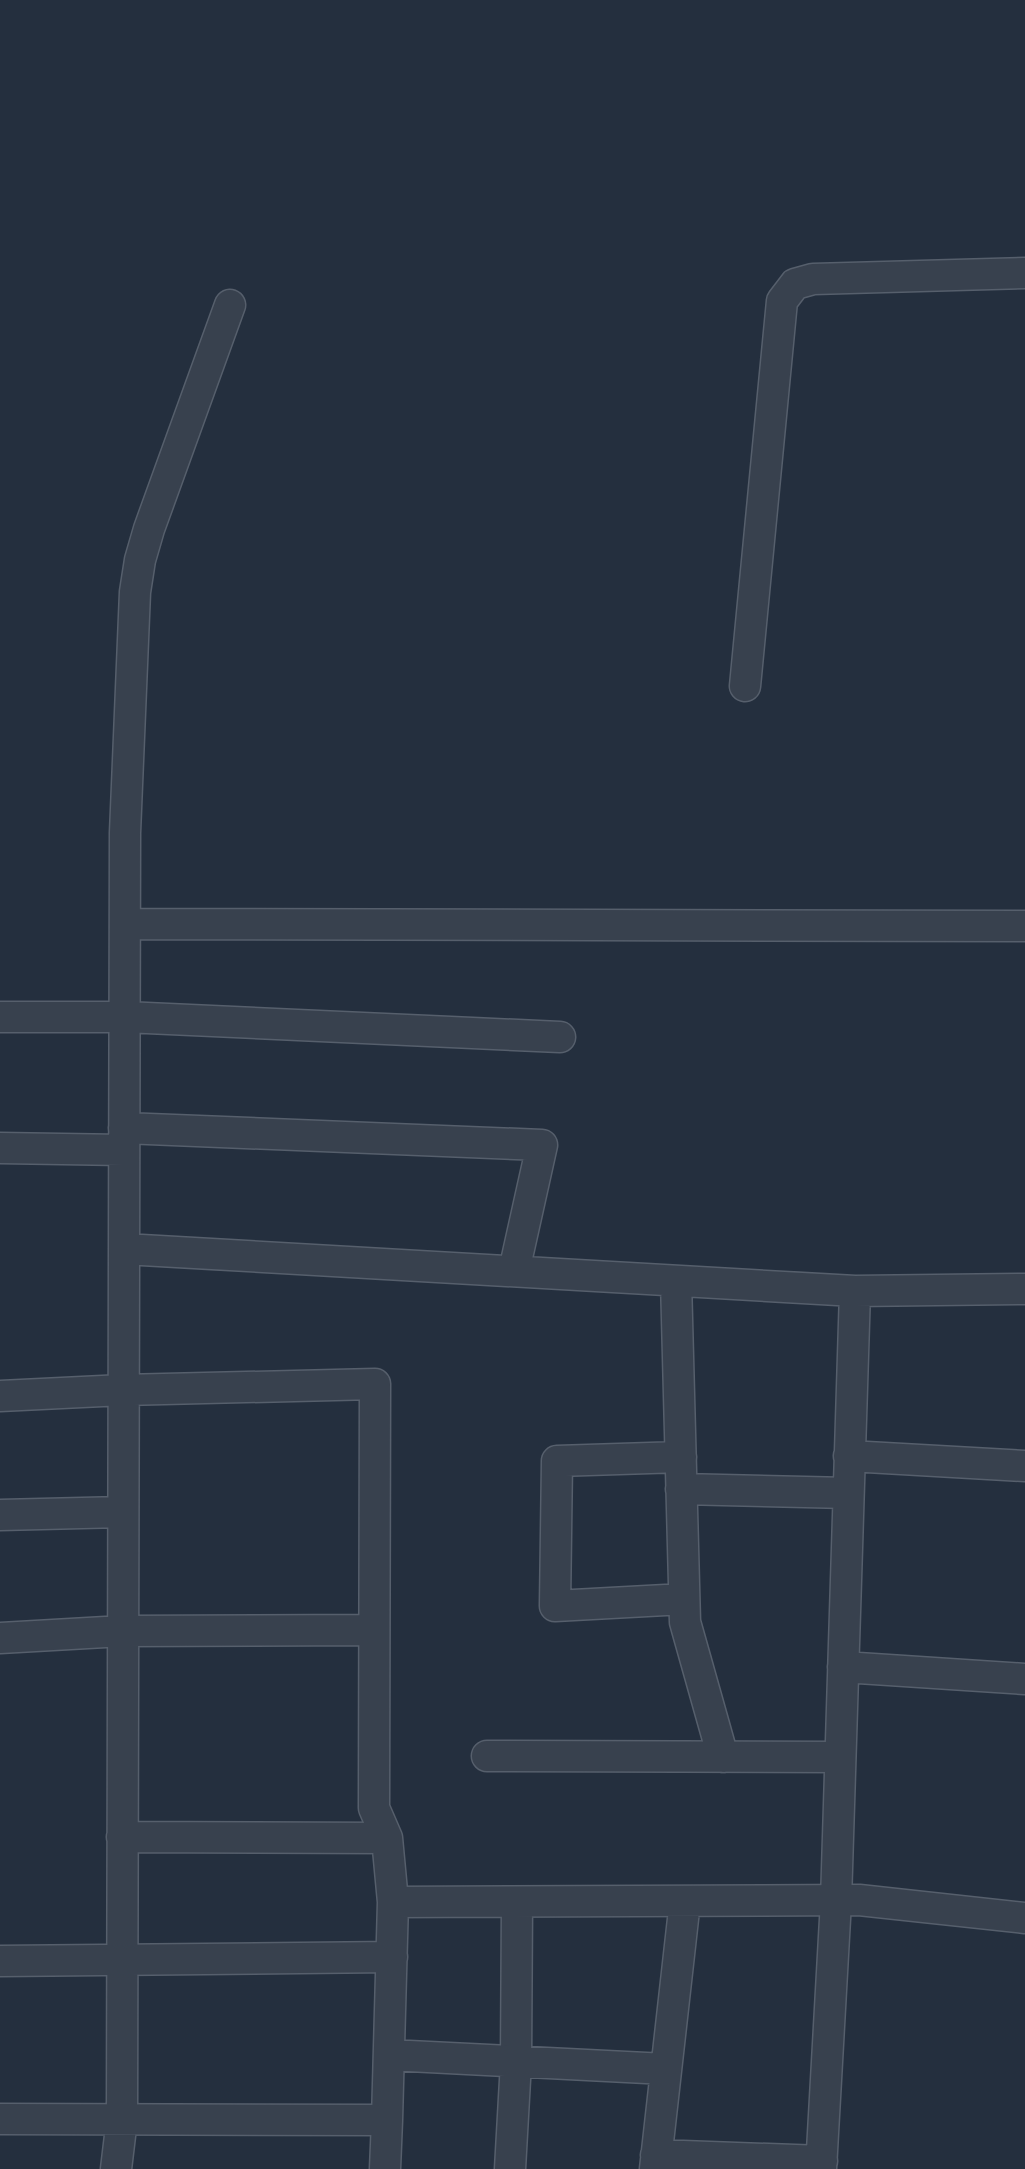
<svg xmlns="http://www.w3.org/2000/svg" width="1025" height="2169" viewBox="0 0 1025 2169" font-family="Lato,sans-serif">
<style>
.lines{fill:none;stroke-linecap:round;stroke-linejoin:round}
.street-casing{stroke:#565f6c;stroke-width:33}
.street{stroke:#38414e;stroke-width:30}
</style>
<rect width="100%" height="100%" fill="#242f3e"/>
<g class="lines">
<g class="street-casing">
<path id="street" d="M 745,686 L 782,301 L 795,284 L 813,279 L 1025,273
M 125,924 L 1025,926
M 0,1017 L 125,1017 L 560,1037
M 124,1128 L 542,1145 L 514,1271
M 0,1148 L 124,1150
M 124,1249 L 855,1291
M 676,1281 L 685,1622 L 723,1757
M 0,1396 L 123,1390 L 375,1384 L 374,1808 L 387,1838 L 393,1902 L 387,2120
M 849,1456 L 1025,1466
M 681,1457 L 557,1461 L 555,1606 L 684,1599
M 681,1489 L 848,1493
M 0,1515 L 123,1512
M 0,1638 L 123,1631 L 374,1630
M 843,1667 L 1025,1679
M 487,1756 L 840,1757
M 122,1837 L 387,1838
M 393,1902 L 859,1900 L 1025,1918
M 0,1961 L 392,1957
M 389,2055 L 666,2069
M 0,2119 L 387,2120 L 385,2169
M 656,2155 L 822,2161
M 116,2169 L 122,2119 L 125,833 L 135,592 L 140,560 L 149,529 L 230,305
M 510,2169 L 516,2062 L 517,1902
M 655,2169 L 685,1901
M 821,2169 L 836,1901 L 855,1291 L 1025,1289"/>
</g>
<use href="#street" class="street"/>
</g>
</svg>
